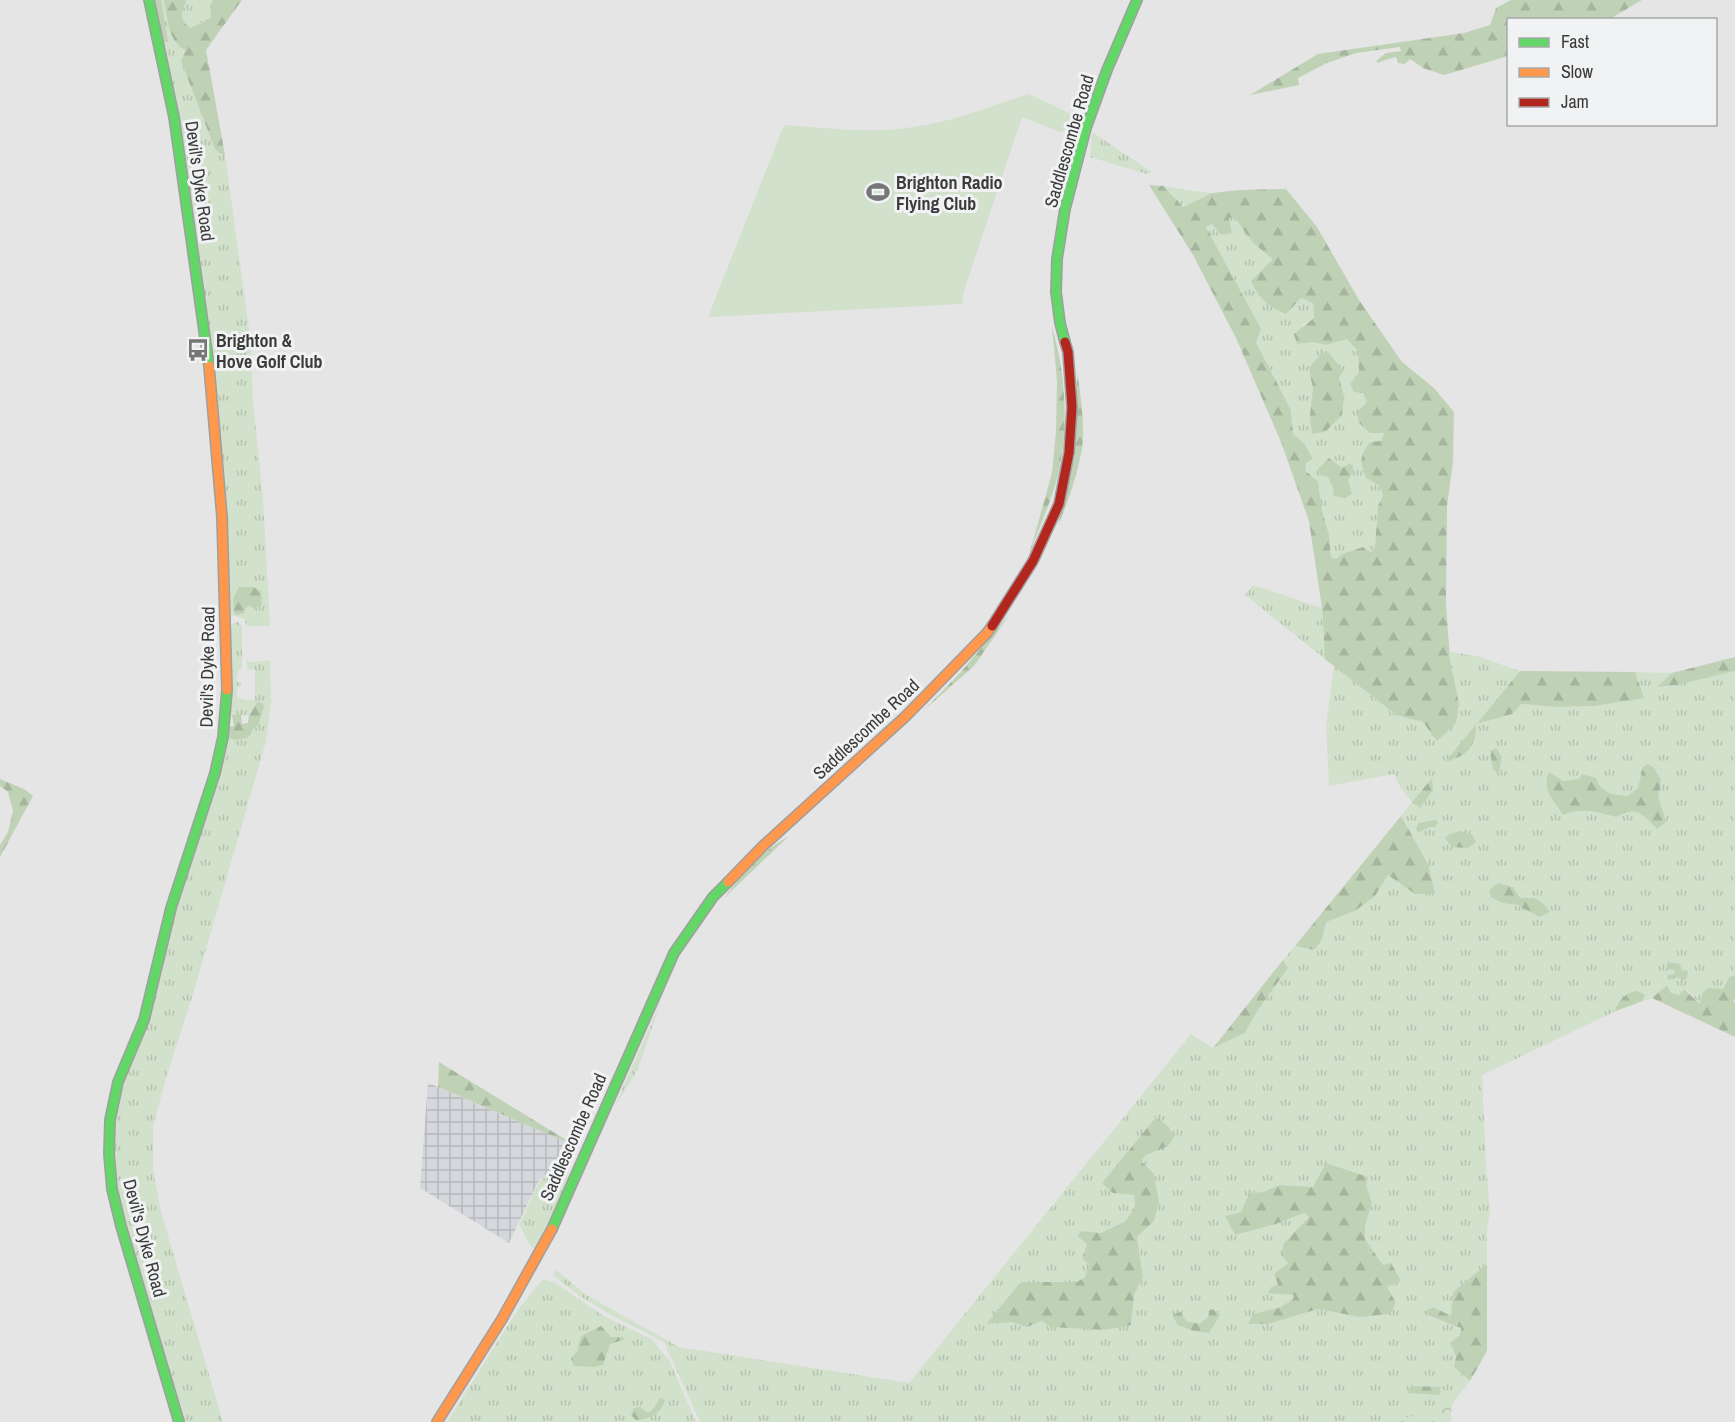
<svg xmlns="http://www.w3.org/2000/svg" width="1735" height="1422" viewBox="0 0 1735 1422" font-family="'Archivo Narrow',sans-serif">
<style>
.industrial{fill:url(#industrial-grid)}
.grass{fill:url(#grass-tufts);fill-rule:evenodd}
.forest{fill:url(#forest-firs);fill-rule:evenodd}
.park{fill:url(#park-crowns)}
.pitch{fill:#d2e1cb}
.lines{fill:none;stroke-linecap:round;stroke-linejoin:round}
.fast-casing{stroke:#9f9f9f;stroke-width:12}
.slow-casing{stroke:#9f9f9f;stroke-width:12}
.jam-casing{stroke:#9f9f9f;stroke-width:12}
.fast{stroke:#63d668;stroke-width:9}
.slow{stroke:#ff974d;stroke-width:9}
.jam{stroke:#b3261e;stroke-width:9}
.labels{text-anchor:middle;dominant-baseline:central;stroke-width:6;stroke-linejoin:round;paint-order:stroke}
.street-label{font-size:18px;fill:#3b3b3b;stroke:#f1f2f3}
.poi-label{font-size:18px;font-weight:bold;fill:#3b3b3b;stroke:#f1f2f3;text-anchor:start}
</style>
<defs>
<pattern id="industrial-grid" width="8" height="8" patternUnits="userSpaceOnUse" patternTransform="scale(1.5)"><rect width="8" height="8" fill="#d4d7db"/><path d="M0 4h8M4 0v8" fill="none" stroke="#b7b9bd"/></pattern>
<pattern id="grass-tufts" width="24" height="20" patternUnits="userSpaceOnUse" patternTransform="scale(1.5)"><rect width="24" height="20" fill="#d2e1cb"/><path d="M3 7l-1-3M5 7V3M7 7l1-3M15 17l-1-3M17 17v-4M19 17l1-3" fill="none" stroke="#b5c2af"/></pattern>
<pattern id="forest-firs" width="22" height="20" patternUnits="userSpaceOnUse" patternTransform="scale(1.5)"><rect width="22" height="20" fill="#c0d2b6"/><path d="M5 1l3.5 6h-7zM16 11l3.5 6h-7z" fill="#a6b59d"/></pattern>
<pattern id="park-crowns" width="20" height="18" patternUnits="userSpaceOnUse" patternTransform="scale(1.5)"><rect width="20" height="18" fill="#d2e1cb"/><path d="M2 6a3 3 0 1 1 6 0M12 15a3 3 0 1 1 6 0" fill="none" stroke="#b5c2af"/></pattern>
</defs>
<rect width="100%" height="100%" fill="#e5e5e5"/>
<path class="industrial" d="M 428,1083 L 576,1146 L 570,1161 L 559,1164 L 538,1182 L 509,1243 L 420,1188 Z"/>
<path class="grass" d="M 153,0 L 213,0 L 210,6 L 211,17 L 202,23 L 190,28 L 181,61 L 215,149 L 219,153 L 225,155 L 251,343 L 253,402 L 263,498 L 270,626 L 247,626 L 244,619 L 232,615 L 230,611 L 226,534 L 213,363 Z
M 1092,132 L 1152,172 L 1147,174 L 1090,157 Z
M 1163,186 L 1193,191 L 1212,193 L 1182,207 Z
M 1228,218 L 1235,218 L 1253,243 L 1274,259 L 1301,298 L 1313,303 L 1314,318 L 1303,325 L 1297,343 L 1313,342 L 1326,345 L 1347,339 L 1358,351 L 1363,393 L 1368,402 L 1358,411 L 1384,433 L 1366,478 L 1380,486 L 1383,496 L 1378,506 L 1375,547 L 1370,552 L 1336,559 L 1331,557 C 1330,541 1327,525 1322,509 C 1316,494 1307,479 1306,463 L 1313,459 L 1304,443 L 1293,434 L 1291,410 L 1256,341 L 1215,245 L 1206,226 L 1212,223 L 1232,232 Z
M 1253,585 L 1322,608 L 1325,659 L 1245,595 Z
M 235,622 L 238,622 L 242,627 L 242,668 L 238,670 L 237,682 L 241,683 L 241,687 L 237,687 L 237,697 L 245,700 L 255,700 L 255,670 L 247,669 L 247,659 L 250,662 C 258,663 262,659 270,661 L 271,702 L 266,741 L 194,991 L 166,1078 L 153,1126 L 153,1170 L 161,1212 L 223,1422 L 183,1422 C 170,1378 158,1334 146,1291 C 139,1269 131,1247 125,1226 C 116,1192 113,1157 115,1122 C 118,1084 138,1050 150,1014 C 162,977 166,937 177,899 C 194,846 223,790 225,734 L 253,731 L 264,706 L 262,703 L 257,702 L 248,715 L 229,715 L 231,625 Z
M 1450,652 L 1477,656 L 1520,671 L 1477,723 L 1521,704 L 1554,707 L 1595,706 L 1643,698 L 1635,672 L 1672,673 L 1658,687 L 1677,685 L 1735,671 L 1735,975 L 1729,977 L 1723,989 L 1700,1004 L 1690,993 L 1684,989 L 1679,995 L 1671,993 L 1667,986 L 1652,998 L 1616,1011 L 1482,1075 L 1486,1165 L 1490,1212 L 1487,1229 L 1487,1264 L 1453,1292 L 1451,1316 L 1429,1317 L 1461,1328 L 1460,1335 L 1450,1343 L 1456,1356 L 1454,1367 L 1470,1381 L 1452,1404 L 1450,1422 L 700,1422 L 664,1342 L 615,1317 L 578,1295 L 553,1275 L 556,1270 L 588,1296 L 679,1347 L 909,1383 L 1191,1034 L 1213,1048 L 1245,1033 L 1258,1010 L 1288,968 L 1283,960 L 1295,946 L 1314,950 L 1322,940 L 1326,922 L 1354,911 L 1375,896 L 1388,875 L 1415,894 L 1428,864 L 1401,816 L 1412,802 L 1400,787 L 1394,774 L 1329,786 L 1326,725 L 1334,666 L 1396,715 L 1423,722 L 1450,660 ZM 1431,779 L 1420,808 L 1412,802 ZM 1530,896 L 1539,917 L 1517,905 L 1502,903 ZM 1156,1117 L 1169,1127 L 1155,1150 L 1146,1155 L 1141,1161 L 1144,1230 L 1137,1237 L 1143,1277 L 1134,1295 L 1131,1325 L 1052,1327 L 1042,1321 L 1027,1327 L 1013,1322 L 987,1324 L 1021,1282 L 1077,1282 L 1086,1277 L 1089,1265 L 1082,1258 L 1087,1244 L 1077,1236 L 1081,1231 L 1101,1233 L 1127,1221 L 1135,1206 L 1134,1195 L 1113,1193 L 1102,1183 ZM 1279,1185 L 1313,1187 L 1366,1185 L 1372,1203 L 1365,1226 L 1365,1239 L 1383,1265 L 1401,1281 L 1387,1287 L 1359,1317 L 1318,1309 L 1268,1324 L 1253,1314 L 1281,1307 L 1293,1299 L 1294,1295 L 1269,1293 L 1278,1285 L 1274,1274 L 1288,1263 L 1284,1243 L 1309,1217 L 1304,1213 L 1273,1225 L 1235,1235 L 1226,1216 L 1241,1212 L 1249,1193 L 1263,1192 Z
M 662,998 L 638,1069 L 614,1108 Z
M 557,1166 L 568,1172 L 570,1177 L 536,1249 L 534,1249 C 526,1243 526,1233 519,1226 L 539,1182 Z
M 543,1279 L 554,1282 L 602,1315 L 651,1339 C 659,1345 660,1352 669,1360 L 696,1422 L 447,1422 L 517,1311 Z"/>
<path class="forest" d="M 153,0 L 161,0 L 168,41 L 163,43 Z
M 164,0 L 186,0 C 183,13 177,18 190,28 L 202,23 L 211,17 L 210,6 L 213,0 L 242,0 L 206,50 L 225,155 L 219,153 L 215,149 L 181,61 L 185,50 C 167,40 168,18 164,0 Z
M 1511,0 L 1642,0 L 1610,19 L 1508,20 L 1508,56 L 1444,75 L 1423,68 L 1410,59 L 1405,64 L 1398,63 L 1396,57 L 1388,59 L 1378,63 L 1376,61 L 1386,53 L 1401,51 L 1400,47 L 1356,53 L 1327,63 L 1298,78 L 1299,85 L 1250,95 L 1318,54 L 1464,33 L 1490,25 L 1496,8 Z
M 1149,185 L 1163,186 L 1183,207 L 1212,193 L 1239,190 L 1286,189 L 1317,227 L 1359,300 L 1402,362 L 1434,388 L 1454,412 L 1453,462 L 1447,506 L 1446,603 L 1450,660 L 1459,704 L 1456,723 L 1437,741 L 1423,722 L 1396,715 L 1325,659 L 1322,608 L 1309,521 L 1281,442 L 1236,338 L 1193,255 ZM 1229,218 L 1235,218 L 1253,243 L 1273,259 L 1251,281 C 1260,300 1267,306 1286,314 L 1301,298 L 1313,303 L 1314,318 L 1294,334 L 1297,344 L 1313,342 L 1326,345 L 1347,339 L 1358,351 L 1359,372 L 1350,384 L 1354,392 L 1363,393 L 1367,402 L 1358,411 L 1358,422 L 1370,433 L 1384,433 L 1381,441 L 1370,442 C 1359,456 1360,462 1366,478 L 1380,486 L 1383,496 L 1378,506 L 1375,547 L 1371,552 L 1363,547 L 1342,554 L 1336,559 L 1331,557 L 1329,535 L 1322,510 L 1318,482 L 1306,471 L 1306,463 L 1313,459 L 1304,443 L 1293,434 L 1291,410 L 1256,342 L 1261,329 L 1206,227 L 1212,224 L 1221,235 L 1232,233 Z
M 1052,327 C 1066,374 1069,428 1058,475 C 1052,500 1038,530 1029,555 L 1052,473 L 1056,431 L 1057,381 Z
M 1328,352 C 1333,359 1340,365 1343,372 L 1339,377 L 1344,396 L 1342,415 L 1325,432 L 1312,434 L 1310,415 L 1313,389 L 1309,368 L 1321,354 Z
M 1077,373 C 1081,393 1085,429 1082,449 C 1077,475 1069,501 1058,525 L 1066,496 L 1075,456 Z
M 1329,458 L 1342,468 L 1349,464 L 1353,465 L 1353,471 L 1348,480 L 1352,494 L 1345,498 L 1334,496 L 1333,487 L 1328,477 L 1321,475 L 1317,470 Z
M 239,587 L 253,587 L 261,591 L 262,605 L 254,609 L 250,605 L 246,608 L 244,613 L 238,615 L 234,613 L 233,598 Z
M 1010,614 L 974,666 L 922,712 L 960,673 Z
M 1735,657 L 1735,671 L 1677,685 L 1657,687 L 1672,673 Z
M 1520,671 L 1635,672 L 1644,698 L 1595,706 L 1554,707 L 1521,704 L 1512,714 L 1476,724 C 1477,745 1467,757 1446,761 Z
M 257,702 L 262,703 L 264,706 L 258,726 L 254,728 L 248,738 L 235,740 L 227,737 L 226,727 L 234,726 L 232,715 L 241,714 L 242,724 L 248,723 L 249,715 Z
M 1496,748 L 1502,757 L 1499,772 L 1493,770 L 1490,751 Z
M 1648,764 L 1654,768 L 1661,780 L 1658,796 L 1666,822 L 1657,829 C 1643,814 1636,805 1616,817 C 1598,812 1581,807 1563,815 C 1554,800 1541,790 1549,772 L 1563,781 L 1579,779 L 1582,774 L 1596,778 C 1601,794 1614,795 1628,796 L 1638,788 L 1643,767 Z
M 1432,778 L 1433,790 L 1420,808 L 1412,802 Z
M 0,779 L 24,789 L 33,796 L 0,857 L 0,845 L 8,832 L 13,811 L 8,792 L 0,786 Z
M 1401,816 L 1428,864 L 1435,894 L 1415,894 L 1388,875 L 1375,896 L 1355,911 L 1326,922 L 1322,940 L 1314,950 L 1295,946 Z
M 1436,820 L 1438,823 L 1435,827 L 1429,827 L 1418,833 L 1416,829 L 1418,823 Z
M 1461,831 L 1472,835 L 1476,842 L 1468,848 L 1452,847 L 1445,838 L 1450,834 Z
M 789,836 L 724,898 C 742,875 763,850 789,836 Z
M 1498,883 L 1513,887 L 1520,898 C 1537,896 1540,899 1550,912 L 1539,917 L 1517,905 L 1502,903 L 1491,897 L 1489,890 Z
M 1283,960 L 1288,968 L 1258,1010 L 1245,1033 L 1213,1048 Z
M 1667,962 L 1680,964 L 1682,970 L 1688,971 L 1687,978 L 1683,981 L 1678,977 L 1668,980 L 1667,975 L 1674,974 L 1675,970 L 1667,969 Z
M 1735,975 L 1735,999 L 1733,1000 L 1735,1003 L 1735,1037 L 1652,998 L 1667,985 L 1671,993 L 1679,995 L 1684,989 L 1700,1004 L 1703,992 L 1708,988 L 1723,989 L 1729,977 Z
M 1637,991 L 1645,995 L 1642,1001 L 1616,1011 L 1615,1009 C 1620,1000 1626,992 1637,991 Z
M 439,1062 L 576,1146 L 438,1087 Z
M 1156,1117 L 1169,1127 L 1174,1137 L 1168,1146 L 1146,1155 L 1141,1161 L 1154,1174 L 1159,1202 L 1154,1221 L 1137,1237 L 1143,1277 L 1134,1295 L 1131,1325 L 1105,1330 L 1051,1327 L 1042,1321 L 1027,1327 L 1012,1322 L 986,1324 L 1021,1282 L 1077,1282 L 1085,1277 L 1089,1265 L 1082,1258 L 1087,1244 L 1077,1236 L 1081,1231 L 1101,1233 L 1126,1221 L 1135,1206 L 1134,1195 L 1113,1193 L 1102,1183 Z
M 1326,1163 L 1368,1177 L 1366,1185 L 1372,1203 L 1365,1226 L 1365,1239 L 1383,1265 L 1391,1263 L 1401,1281 L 1387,1287 L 1396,1303 L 1390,1314 L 1359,1317 L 1318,1309 L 1268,1324 L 1248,1324 L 1253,1314 L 1281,1307 L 1293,1299 L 1294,1295 L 1268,1293 L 1271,1287 L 1278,1285 L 1274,1274 L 1288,1263 L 1281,1255 L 1284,1243 L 1309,1217 L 1304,1213 L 1273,1225 L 1235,1235 L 1225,1216 L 1241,1212 L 1249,1193 L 1263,1192 L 1279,1185 L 1313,1187 Z
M 1487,1264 L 1487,1351 L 1470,1381 L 1454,1367 L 1456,1356 L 1450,1343 L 1460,1335 L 1461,1328 L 1429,1316 L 1426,1311 L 1433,1307 L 1451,1316 L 1453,1292 Z
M 1210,1309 L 1217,1311 L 1220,1315 L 1209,1333 L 1194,1331 L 1178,1325 L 1172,1315 L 1181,1312 L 1186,1321 L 1200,1324 L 1208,1317 Z
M 601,1326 L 611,1337 L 622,1337 L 626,1339 L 610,1344 L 603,1365 L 594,1367 L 574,1366 L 571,1358 L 577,1352 L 581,1336 Z
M 1411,1386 L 1441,1387 L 1440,1395 L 1408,1393 Z
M 660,1398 L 665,1400 C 661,1414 650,1419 636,1420 L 631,1415 L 634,1408 L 640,1407 L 648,1413 L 654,1408 Z"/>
<path class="park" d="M 1452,1404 L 1450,1422 L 1377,1422 L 1405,1418 Z"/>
<path class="pitch" d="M 1029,94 L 1073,115 L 1068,129 L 1060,132 L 1022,117 L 963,294 L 962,304 L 708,317 L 784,125 C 827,128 871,134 913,127 C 953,122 991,106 1029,94 Z"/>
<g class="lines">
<g class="fast-casing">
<path id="fast" d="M 149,0 L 174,117 L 209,366
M 1065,342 L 1060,323 L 1056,292 L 1057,259 L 1065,209 L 1086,128 L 1107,70 L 1137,0
M 552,1229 L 674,953 L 713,897 L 728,882
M 179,1422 L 121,1226 L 112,1189 L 109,1154 L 110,1120 L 118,1082 L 144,1020 L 171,908 L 215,773 L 223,737 L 227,690"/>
</g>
<g class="slow-casing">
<path id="slow" d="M 209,366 L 222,517 L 227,690
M 728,882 L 763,846 L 906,716 L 987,633 L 992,626
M 437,1422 L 502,1319 L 552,1229"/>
</g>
<g class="jam-casing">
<path id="jam" d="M 992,626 L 1033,561 L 1059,504 L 1069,453 L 1072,407 L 1068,352 L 1065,342"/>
</g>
<use href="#fast" class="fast"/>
<use href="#slow" class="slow"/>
<use href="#jam" class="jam"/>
</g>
<defs>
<g id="stadium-bare" transform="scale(1.8)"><path d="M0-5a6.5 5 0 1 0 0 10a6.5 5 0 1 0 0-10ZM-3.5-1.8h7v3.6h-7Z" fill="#767676" stroke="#f1f2f3" stroke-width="2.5" paint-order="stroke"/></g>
<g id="bus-bare" transform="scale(1.8)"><path d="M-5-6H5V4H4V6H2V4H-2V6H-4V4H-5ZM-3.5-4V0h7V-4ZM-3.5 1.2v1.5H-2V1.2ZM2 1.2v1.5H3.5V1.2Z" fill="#767676" stroke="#f1f2f3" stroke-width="2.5" paint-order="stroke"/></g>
</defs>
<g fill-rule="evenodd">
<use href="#stadium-bare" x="878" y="192"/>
<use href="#bus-bare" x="198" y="350"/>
</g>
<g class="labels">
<g class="street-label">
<text transform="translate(1069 141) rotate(-74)">Saddlescombe Road</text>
<text transform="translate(200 181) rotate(82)">Devil's Dyke Road</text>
<text transform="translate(207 667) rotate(-89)">Devil's Dyke Road</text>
<text transform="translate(866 729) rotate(-43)">Saddlescombe Road</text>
<text transform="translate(573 1137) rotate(-66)">Saddlescombe Road</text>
<text transform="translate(145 1238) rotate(75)">Devil's Dyke Road</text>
</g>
<g class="poi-label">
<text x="896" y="182">Brighton Radio<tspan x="896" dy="21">Flying Club</tspan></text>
<text x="216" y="340">Brighton &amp;<tspan x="216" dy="21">Hove Golf Club</tspan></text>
</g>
</g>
<rect x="1507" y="18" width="210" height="108" fill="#f1f2f3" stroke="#a8a9a9" stroke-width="1.5"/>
<rect x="1519" y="38" width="30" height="9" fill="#63d668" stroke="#a8a9a9" stroke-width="1.5"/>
<text x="1561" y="48" font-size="18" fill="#3b3b3b">Fast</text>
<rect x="1519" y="68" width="30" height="9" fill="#ff974d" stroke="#a8a9a9" stroke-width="1.5"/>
<text x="1561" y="78" font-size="18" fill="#3b3b3b">Slow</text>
<rect x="1519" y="98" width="30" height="9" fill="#b3261e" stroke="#a8a9a9" stroke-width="1.5"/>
<text x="1561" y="108" font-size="18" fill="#3b3b3b">Jam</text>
</svg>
